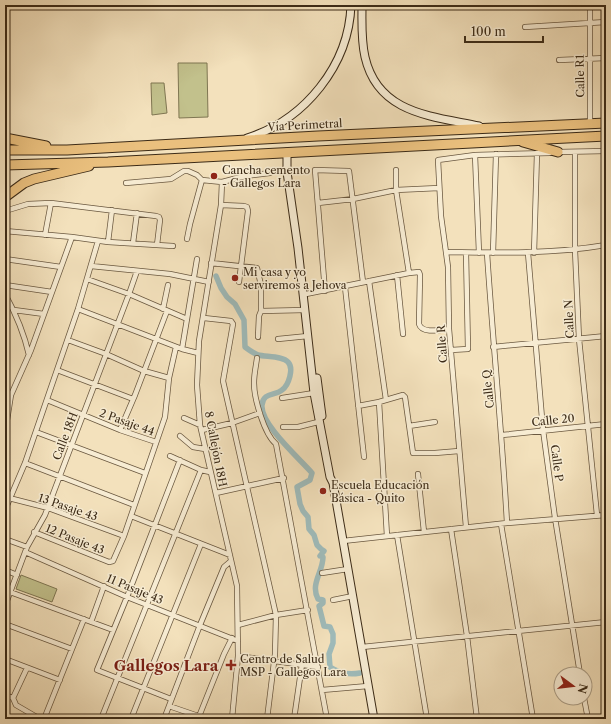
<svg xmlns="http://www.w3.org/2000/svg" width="611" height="724" viewBox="0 0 611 724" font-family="'Libre Caslon Text',serif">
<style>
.green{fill:#c2c18c;stroke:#7f7652}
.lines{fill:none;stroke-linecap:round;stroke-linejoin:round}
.canal{stroke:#9fbbba;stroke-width:5.5}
.street-casing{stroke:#6a5840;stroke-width:6}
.secondary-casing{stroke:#3c2b17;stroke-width:9}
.highway-casing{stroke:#3c2b17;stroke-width:11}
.street{stroke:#f7ecd3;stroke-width:4.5}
.secondary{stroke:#f7ecd3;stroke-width:7}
.highway{stroke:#eac07e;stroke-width:9}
.poi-dot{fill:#8f2418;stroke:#f7ecd3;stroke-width:1.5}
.labels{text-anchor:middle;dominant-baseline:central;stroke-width:3;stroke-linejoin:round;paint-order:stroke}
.street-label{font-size:11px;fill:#3c2b17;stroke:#f7ecd3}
.poi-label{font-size:11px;fill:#3c2b17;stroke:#f7ecd3;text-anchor:start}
.district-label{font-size:15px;font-weight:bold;fill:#7a1f14;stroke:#f7ecd3}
</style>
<rect width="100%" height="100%" fill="#f3e1bc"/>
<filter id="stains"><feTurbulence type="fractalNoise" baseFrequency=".005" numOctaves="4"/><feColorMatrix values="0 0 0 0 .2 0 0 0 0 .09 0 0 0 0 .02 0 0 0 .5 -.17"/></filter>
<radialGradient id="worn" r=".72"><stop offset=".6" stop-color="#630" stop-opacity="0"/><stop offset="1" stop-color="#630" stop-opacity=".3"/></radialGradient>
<path class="green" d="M 178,63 L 207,63 L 208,117 L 179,118 Z
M 151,83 L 164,83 L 167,113 L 152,115 Z
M 21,575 L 57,589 L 52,602 L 16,589 Z"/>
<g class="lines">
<path class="canal" d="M 216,276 L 221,288 L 227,297 L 235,304 L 244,320 L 245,347 C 249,350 253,353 258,355 C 266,357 283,356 288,362 C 294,368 289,385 282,390 C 275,396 263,392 262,405 C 260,424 300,459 312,473 L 310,480 L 297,487 L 300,504 L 303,511 L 308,517 L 309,529 L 314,535 L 317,545 L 321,549 L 324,551 L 320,556 L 323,557 C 323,572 310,584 318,599 L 323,600 L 323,603 L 319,606 L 324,626 L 330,627 L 333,634 L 333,643 L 329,654 L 330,667 C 340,674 349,675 360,673
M 5,718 L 7,719"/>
<g class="street-casing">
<path id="street" d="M 590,5 L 590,123
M 525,27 L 606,22
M 559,60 L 606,58
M 558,152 L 606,151
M 575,152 L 575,250 L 579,339 L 597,515
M 475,155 L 479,253
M 396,170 L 396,190 L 409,273
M 222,182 L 221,205 L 199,341 L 197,385 L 200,425 L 237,586 L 238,656 L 232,719
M 126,183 L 171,179 L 184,171 L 188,171 L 197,175 L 202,180
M 318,203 L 353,199 L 396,190 L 439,188
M 221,205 L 244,206 L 247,207 L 248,211 L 239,282
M 5,211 L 28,204 L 51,203 L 156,216 L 159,217 L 160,220 L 157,245
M 5,231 L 72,237 L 108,242 L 173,246
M 45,235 L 51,203
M 187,239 L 190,224 L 202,180 L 222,182 L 245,176 L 270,173
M 108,242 L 112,210
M 133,243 L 137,213
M 446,252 C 500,253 553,254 606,245
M 487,253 C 493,343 502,433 507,523
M 493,253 L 496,154
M 528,253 L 543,430 L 555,518 L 580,674
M 534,253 L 537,153
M 5,259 L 61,267
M 211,263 L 257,268 L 261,285 L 261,311 L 305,310
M 91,266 L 170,274 L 209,282
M 397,275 L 403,334
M 87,279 L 129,294 L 187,319
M 369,281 L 386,400
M 5,285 L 52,292
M 345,287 L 364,457
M 325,291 L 315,170 L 349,171 L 363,282
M 5,294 C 16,314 24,333 29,355
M 306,294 L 409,273 L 419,272 L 420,275 L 419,324 C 422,334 440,330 449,329
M 78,309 L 182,349 L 198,353
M 163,309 L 168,285
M 14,310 L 44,314
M 204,318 L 231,321 L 233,324 L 223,381 L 276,615 L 275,654 L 267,719
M 258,337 L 259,316 L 261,311
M 278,339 L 308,336
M 68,340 L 106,354 L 144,371 L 169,378
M 493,347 L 606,336
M 182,349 L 197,259
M 451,350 L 468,349 L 466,253
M 257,358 C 256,366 254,374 254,383 C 254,398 264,434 276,444 L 327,719
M 57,370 L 133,399
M 5,398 L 11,395
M 282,398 L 314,393
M 47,400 L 120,430 L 156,442
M 358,406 L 379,402
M 184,418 L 200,425
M 409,426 L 435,422
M 283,427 L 298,427 L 318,422
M 120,430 L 135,395 L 167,311
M 202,430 L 232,423 L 260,413
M 36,432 L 145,473
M 5,433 L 11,395 L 31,350 L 72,237
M 502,435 L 606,424
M 180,436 L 193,447 L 205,449
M 170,456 L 201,470 L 210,472
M 25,463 L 134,505
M 418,474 L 424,532
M 216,493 L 284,478
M 5,497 L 48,508 L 124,536
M 5,510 L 25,463 L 78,309 L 98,241
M 131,516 L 230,555
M 501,524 L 533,719
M 466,527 L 449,329 L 448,267 L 441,216 L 438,160 L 475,155 L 550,153
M 451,529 L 467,636 L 477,719
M 34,532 L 109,562 L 113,561 L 124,536 L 165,417 L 169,378 L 176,347
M 397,535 L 427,719
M 387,536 L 379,402 L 403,395 L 405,397 L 413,453 L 435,453 L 459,451
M 5,539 L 27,547
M 343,541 L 507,523 L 606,515
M 25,552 L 127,597 L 238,641
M 5,570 L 17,575
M 322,573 L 348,569
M 10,592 L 113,630
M 333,600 L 353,596
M 5,606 L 27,547 L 45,515 L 129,294 L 137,271
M 91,622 L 104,586
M 5,624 L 72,649
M 238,625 L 276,615 L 308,610
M 362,647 L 606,622
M 238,656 L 318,667
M 5,659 L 60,680
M 322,690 L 368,686
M 5,695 L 13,698 L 27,668
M 13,698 L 16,705 L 40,719
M 584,698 L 588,719
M 171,699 L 97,670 L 127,597 L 180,460
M 169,706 L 207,719
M 44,719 L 84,619
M 101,719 L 201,470
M 131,719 L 201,544
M 164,719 L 200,625 L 224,567 L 231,561
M 198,719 L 224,654 L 232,638
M 294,719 L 302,664"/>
</g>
<g class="secondary-casing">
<path id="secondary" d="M 362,5 C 362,22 361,40 365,57 C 378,114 432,116 479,126
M 247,138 C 305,120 349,65 351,5
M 287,152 L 287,172 L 298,248 L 314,393 L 330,477 L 333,483 L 374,719
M 317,378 L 322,416"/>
</g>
<g class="highway-casing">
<path id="highway" d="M 5,138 L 46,146
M 523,142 L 558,152
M 5,150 L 67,150 L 318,136 L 606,123
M 5,165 L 108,162 L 606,136
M 5,197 L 24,183 L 34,179 L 89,166"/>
</g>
<use href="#street" class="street"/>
<use href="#secondary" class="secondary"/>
<use href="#highway" class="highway"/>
</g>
<g class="poi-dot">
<circle cx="214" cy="176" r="4"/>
<circle cx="235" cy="278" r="4"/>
<circle cx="323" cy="491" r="4"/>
<path d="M229 659h4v4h4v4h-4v4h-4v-4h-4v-4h4z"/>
</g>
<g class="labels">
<g class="street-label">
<text transform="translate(580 76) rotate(-91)">Calle R1</text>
<text transform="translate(305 125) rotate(-3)">Vía Perimetral</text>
<text transform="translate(569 319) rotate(-93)">Calle N</text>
<text transform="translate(442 344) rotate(-94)">Calle R</text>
<text transform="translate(488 389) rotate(-96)">Calle Q</text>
<text transform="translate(553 420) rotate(-6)">Calle 20</text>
<text transform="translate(127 422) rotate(20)">2 Pasaje 44</text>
<text transform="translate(65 436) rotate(-69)">Calle 18H</text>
<text transform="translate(216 449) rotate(79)">8 Callejón 18H</text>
<text transform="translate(557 463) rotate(82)">Calle P</text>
<text transform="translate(68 507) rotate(19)">13 Pasaje 43</text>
<text transform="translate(75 539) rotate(22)">12 Pasaje 43</text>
<text transform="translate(135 589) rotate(23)">11 Pasaje 43</text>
</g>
<g class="poi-label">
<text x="222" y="170">Cancha cemento<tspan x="222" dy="13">- Gallegos Lara</tspan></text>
<text x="243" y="272">Mi casa y yo<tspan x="243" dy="13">serviremos a Jehova</tspan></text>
<text x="331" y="485">Escuela Educación<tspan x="331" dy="13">Básica - Quito</tspan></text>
<text x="240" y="659">Centro de Salud<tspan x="240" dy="13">MSP - Gallegos Lara</tspan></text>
</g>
<g class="district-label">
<text x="166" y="665">Gallegos Lara</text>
</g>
</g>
<rect width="611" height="724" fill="none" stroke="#f3e1bc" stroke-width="20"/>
<rect x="6" y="6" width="599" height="712" fill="none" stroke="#3c2b17" stroke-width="2"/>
<rect x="10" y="10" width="591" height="704" fill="none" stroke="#3c2b17"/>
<g transform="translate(573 686) rotate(105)"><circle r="19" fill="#f7ecd3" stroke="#ac9f88"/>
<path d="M0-3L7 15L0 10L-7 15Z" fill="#8f2418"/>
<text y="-6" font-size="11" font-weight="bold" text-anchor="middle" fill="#3c2b17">N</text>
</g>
<path d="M465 36v6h78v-6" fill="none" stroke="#3c2b17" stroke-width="2"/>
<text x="471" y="36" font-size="12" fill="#3c2b17" stroke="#f7ecd3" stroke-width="3" paint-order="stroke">100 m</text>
<rect width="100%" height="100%" filter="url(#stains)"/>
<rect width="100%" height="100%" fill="url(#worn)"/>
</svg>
